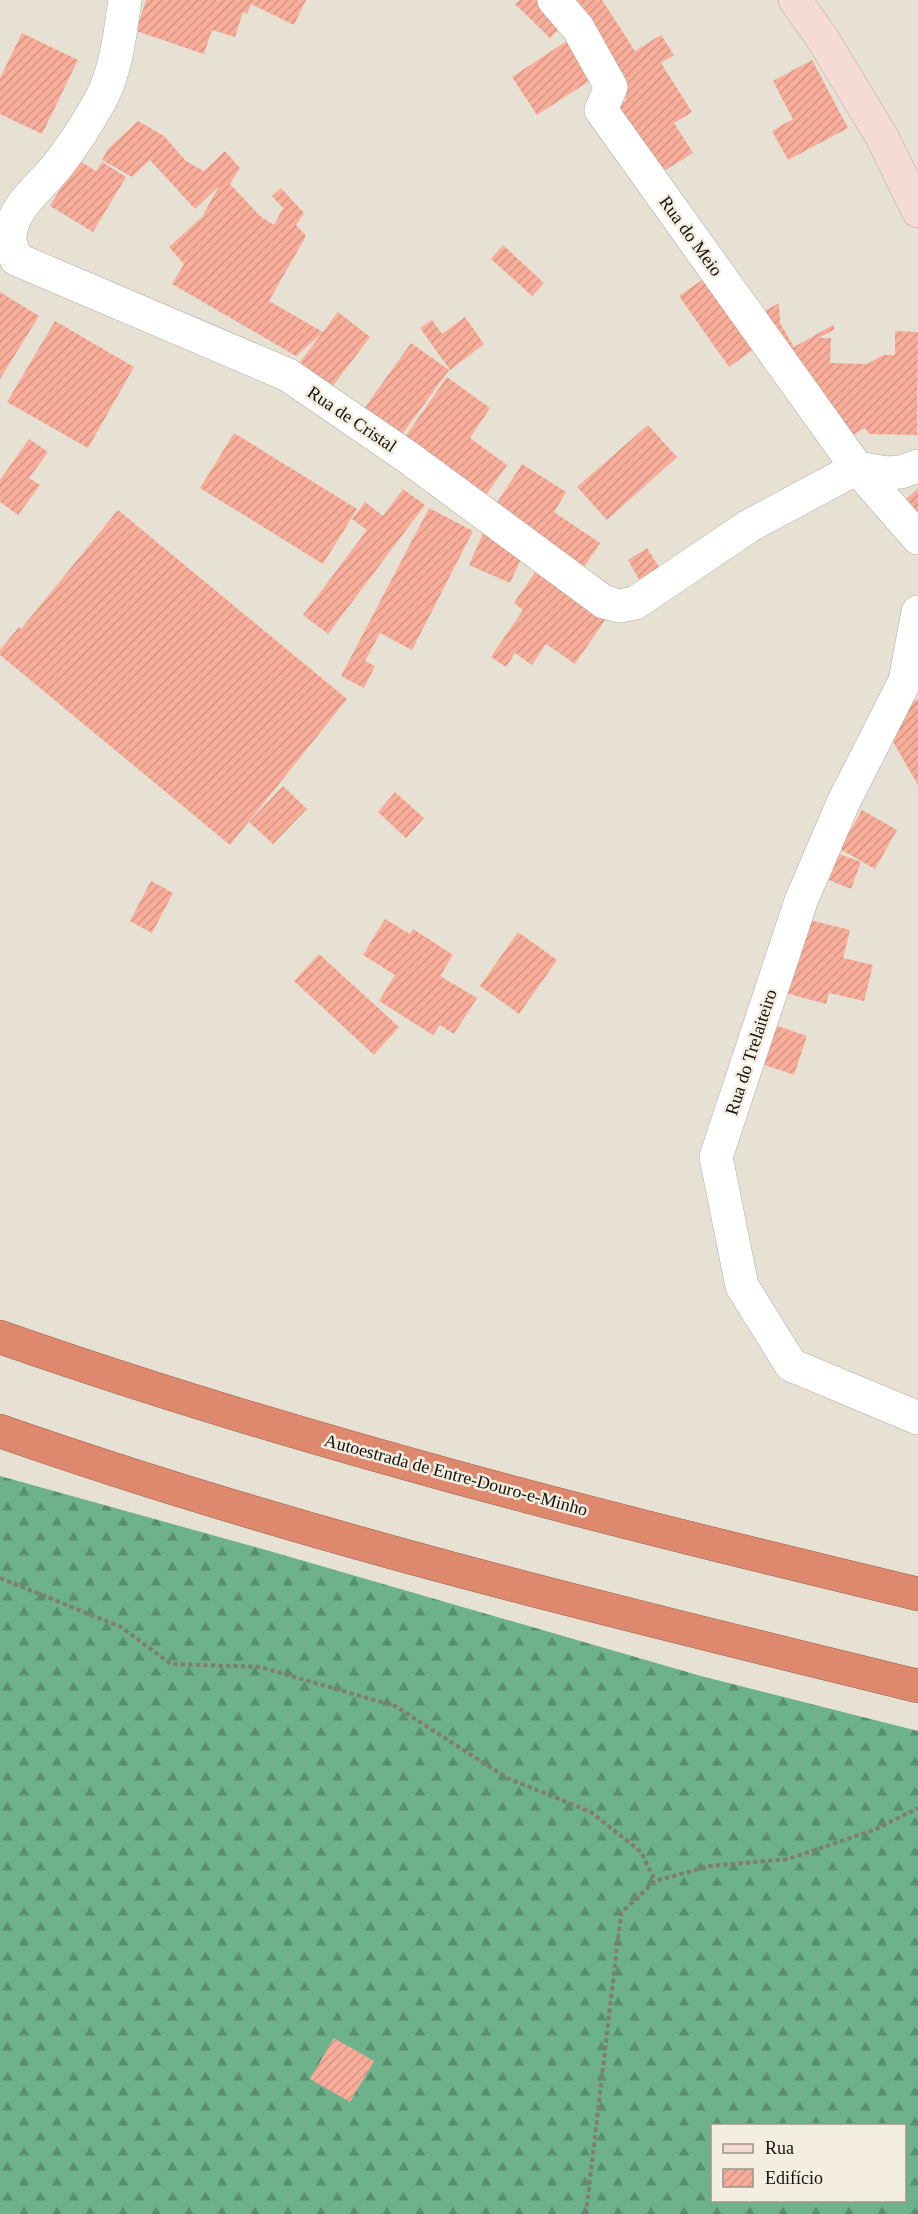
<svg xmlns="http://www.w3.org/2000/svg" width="918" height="2214" viewBox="0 0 918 2214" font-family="'Times New Roman',serif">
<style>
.forest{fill:url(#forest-firs);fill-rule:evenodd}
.building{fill:url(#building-hatch)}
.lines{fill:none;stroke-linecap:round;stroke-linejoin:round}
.street-casing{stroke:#b1ab9f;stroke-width:34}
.secondary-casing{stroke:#b1ab9f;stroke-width:34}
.highway-casing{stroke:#975e4c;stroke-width:34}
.path{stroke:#817d74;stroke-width:4;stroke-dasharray:4.5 3;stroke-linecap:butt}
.street{stroke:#fff;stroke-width:33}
.secondary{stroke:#f5dbd4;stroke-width:33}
.highway{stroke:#de886e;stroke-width:33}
.labels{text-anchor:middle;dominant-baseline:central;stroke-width:5;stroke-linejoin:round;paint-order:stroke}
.street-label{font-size:18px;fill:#12100c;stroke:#f4eee1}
</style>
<defs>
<pattern id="forest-firs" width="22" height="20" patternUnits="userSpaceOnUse" patternTransform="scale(1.5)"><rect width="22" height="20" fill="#6db28a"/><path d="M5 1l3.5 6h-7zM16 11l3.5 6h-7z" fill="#588f6f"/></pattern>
<pattern id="building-hatch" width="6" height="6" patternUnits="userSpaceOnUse" patternTransform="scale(1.5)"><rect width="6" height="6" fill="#f8ad9a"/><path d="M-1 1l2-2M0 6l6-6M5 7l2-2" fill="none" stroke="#d49484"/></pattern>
</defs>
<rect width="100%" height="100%" fill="#e7e1d4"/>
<path class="forest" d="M 0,1476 L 266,1550 L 701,1676 L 918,1731 L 918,2214 L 0,2214 ZM 712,2126 L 904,2126 L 904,2200 L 712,2200 Z"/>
<path class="building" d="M 146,0 L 215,0 L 221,2 L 217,0 L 306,0 L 294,25 L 251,4 L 247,14 L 243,12 L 235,37 L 212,30 L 204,54 L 136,31 Z
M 520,0 L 541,0 L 565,24 L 550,38 L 515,4 Z
M 567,0 L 602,0 L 635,51 L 661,35 L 674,55 L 661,63 L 692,112 L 674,123 L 693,153 L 656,176 L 613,108 L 626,100 L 564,2 Z
M 22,33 L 78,60 L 42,134 L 0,114 L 0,78 Z
M 573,37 L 597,76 L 537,115 L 512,77 Z
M 812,60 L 848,128 L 788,160 L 772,131 L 793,119 L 773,81 Z
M 138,121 L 164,136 L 186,161 L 204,171 L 225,151 L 240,168 L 230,184 L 261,217 L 274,225 L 283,208 L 272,196 L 281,188 L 304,213 L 296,225 L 306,236 L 269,301 L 323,332 L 296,356 L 172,284 L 184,264 L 169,247 L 202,217 L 219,186 L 195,209 L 150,160 L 132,177 L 102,160 L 108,149 Z
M 78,160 L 96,171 L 102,162 L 126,177 L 93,232 L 50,206 Z
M 503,245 L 544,283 L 532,296 L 491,259 Z
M 705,278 L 754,349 L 729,367 L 679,296 Z
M 0,292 L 39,316 L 0,379 Z
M 779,303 L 780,323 L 794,347 L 833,325 L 835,329 L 819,338 L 831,338 L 830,363 L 867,364 L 883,355 L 895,355 L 895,331 L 918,332 L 917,435 L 869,434 L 865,428 L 837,444 L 761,313 Z
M 338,312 L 370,337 L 332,387 L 300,362 Z
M 465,317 L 484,344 L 450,370 L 420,328 L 432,320 L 442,334 Z
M 55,321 L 134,367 L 88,448 L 7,402 Z
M 411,343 L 449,370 L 398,440 L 361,413 Z
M 447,377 L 490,408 L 470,438 L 507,465 L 481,502 L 400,444 Z
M 648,425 L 677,457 L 607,520 L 577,487 Z
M 234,433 L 357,509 L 323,564 L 200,488 Z
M 29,439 L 48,452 L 29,478 L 40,485 L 18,515 L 0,502 L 0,480 Z
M 522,464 L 566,492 L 554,512 L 600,543 L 579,575 L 489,515 Z
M 918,488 L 918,524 L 900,505 Z
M 403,489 L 425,505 L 328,634 L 303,615 L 367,530 L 352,519 L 365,502 L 383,516 Z
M 429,508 L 473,531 L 412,650 L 380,633 L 365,661 L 375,666 L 364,688 L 341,676 Z
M 118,510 L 347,699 L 230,845 L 0,655 L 0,650 L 19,627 L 21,629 Z
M 485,529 L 526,548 L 510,583 L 469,565 Z
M 647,548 L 661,570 L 641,583 L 628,560 Z
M 538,568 L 607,617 L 575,664 L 546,644 L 532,665 L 515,653 L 506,667 L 491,657 L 523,610 L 514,603 Z
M 918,699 L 918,785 L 881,721 Z
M 283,786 L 307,809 L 273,844 L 249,822 Z
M 395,792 L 424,818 L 406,838 L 378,812 Z
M 862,810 L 897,830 L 875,869 L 840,849 Z
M 839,854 L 861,862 L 851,889 L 829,880 Z
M 151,881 L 173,893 L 152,933 L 130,921 Z
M 801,918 L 850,930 L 843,958 L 873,965 L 864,1001 L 829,993 L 826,1004 L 782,992 Z
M 385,919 L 410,934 L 413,929 L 453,955 L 440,976 L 477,998 L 454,1034 L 440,1025 L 433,1035 L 379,1001 L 395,975 L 363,955 Z
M 518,932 L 557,960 L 519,1014 L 480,986 Z
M 319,954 L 399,1027 L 374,1055 L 294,981 Z
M 763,1021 L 807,1036 L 794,1075 L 750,1060 Z
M 334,2038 L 374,2061 L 350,2102 L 310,2079 Z"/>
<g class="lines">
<g class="street-casing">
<path id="street" d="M 125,0 C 120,33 117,68 101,99 C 90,119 72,147 58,165 C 41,187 12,206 10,237 C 9,243 14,252 16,259 L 288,375 L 409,458 L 604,602 L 620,606 L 635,603 L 749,526 L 857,468 L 887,473 L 901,472 L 918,466
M 554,0 L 578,28 L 611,87 L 601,110 L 857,468 L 918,538
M 918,612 L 905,681 L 843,803 L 801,901 L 716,1157 L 742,1286 L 791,1365 L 918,1418"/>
</g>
<g class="secondary-casing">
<path id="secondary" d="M 795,0 L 822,38 L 882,137 L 918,211"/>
</g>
<g class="highway-casing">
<path id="highway" d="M 0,1337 C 300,1442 609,1520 918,1594
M 0,1431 C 300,1536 610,1611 918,1686"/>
</g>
<path class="path" d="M 0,1578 L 121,1627 L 171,1664 L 260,1667 L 395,1706 L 507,1778 L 591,1812 L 641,1852 L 655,1881
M 586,2214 L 621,1913 L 655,1881 L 710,1866 L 788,1859 L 874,1830 L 918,1808"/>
<use href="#street" class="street"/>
<use href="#secondary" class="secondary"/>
<use href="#highway" class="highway"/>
</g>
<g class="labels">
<g class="street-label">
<text transform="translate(691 236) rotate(54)">Rua do Meio</text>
<text transform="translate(352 419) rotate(34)">Rua de Cristal</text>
<text transform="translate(751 1052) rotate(-72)">Rua do Trelaiteiro</text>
<text transform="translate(456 1475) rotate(15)">Autoestrada de Entre-Douro-e-Minho</text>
</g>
</g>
<rect x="711" y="2124" width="195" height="78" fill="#f4eee1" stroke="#9a958c" stroke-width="1.5"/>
<rect x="723" y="2144" width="30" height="9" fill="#f5dbd4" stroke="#9a958c" stroke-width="1.5"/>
<text x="765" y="2154" font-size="18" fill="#12100c">Rua</text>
<rect x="723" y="2169" width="30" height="18" fill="url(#building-hatch)" stroke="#9a958c" stroke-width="1.5"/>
<text x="765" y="2184" font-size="18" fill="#12100c">Edifício</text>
</svg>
